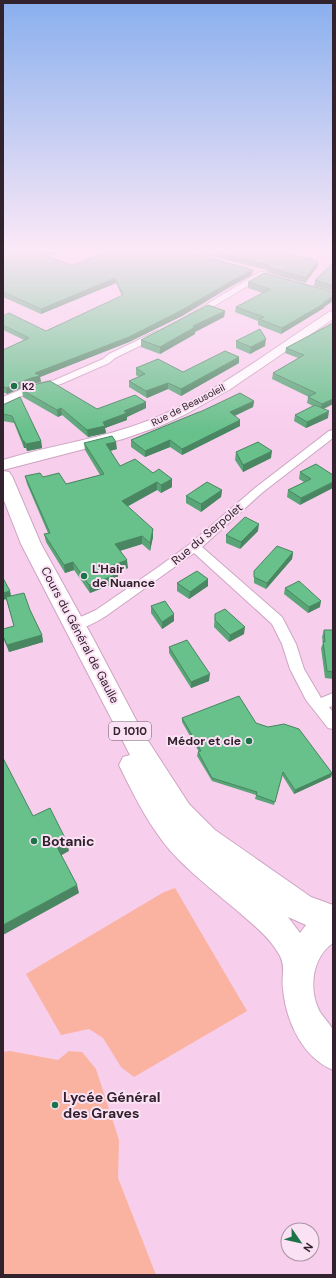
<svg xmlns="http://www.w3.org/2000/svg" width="336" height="1278" viewBox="0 0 336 1278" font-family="'DM Sans',sans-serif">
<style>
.green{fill:#fab3a0}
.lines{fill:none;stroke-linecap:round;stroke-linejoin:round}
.street-casing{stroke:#cda4c2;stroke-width:2}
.secondary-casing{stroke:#cda4c2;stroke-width:2}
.primary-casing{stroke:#cda4c2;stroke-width:2}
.street{fill:#fff;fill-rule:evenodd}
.secondary{fill:#fff;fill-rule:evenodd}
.primary{fill:#fff;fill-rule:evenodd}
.wall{fill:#59a578}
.shaded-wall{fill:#498661}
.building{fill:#68c08b;stroke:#498661}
.poi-dot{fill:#1c7347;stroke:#fbe1f4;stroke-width:1.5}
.labels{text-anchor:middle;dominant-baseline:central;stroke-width:4;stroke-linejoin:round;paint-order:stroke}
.far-poi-label{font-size:10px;font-weight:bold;fill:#31222d;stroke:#fbe1f4;text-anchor:start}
.far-street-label{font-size:10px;fill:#31222d;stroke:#fbe1f4}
.shield{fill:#fbe1f4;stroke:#6e5b69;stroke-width:1}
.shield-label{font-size:11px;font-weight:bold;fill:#31222d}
.street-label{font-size:12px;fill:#31222d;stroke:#fbe1f4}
.poi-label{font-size:12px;font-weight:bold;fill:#31222d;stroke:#fbe1f4;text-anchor:start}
.near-poi-label{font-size:14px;font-weight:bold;fill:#31222d;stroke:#fbe1f4;text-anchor:start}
</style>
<rect width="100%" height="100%" fill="#f8ceed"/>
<path class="green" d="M 175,888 L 247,1011 L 134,1077 L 121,1067 L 103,1038 L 89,1029 L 61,1035 L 26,974 L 164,892 Z
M 10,1051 L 58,1060 L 69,1051 L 82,1052 L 96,1069 L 119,1140 L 118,1178 L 156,1275 L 3,1275 L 3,1052 Z"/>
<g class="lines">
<g class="street-casing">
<path id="street" d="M 260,272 L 266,272 L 267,274 L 196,317 L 193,317 L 189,315 Z
M 157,331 L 161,334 L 160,336 L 115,358 L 109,363 L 61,384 L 38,389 L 3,404 L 3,397 L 32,385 L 55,380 L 103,359 L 109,354 Z
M 333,430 L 333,438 L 263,492 L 202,547 L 282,617 L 296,644 L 304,669 L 321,698 L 333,693 L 333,706 L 329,707 L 333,712 L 333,729 L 328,728 L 306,700 L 290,669 L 282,644 L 272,624 L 194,553 L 106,616 C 96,622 82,631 70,628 L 68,624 L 70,620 L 83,616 L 96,610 L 157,568 L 190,544 L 255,488 L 329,431 Z"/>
</g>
<g class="secondary-casing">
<path id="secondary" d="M 333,311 L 333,319 L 229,390 L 184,415 L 160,426 L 123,439 L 3,470 L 3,460 C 51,445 102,439 150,420 C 215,394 271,350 329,312 Z"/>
</g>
<g class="primary-casing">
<path id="primary" d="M 3,471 L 9,472 L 12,476 L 41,544 L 94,640 L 143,733 L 189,804 L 215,830 L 311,897 L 333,905 L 333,943 C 312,957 308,990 320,1012 C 324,1018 330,1024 333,1030 C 335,1034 333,1063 333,1070 C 302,1057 286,1021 283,989 C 281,977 286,968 280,956 C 271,939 255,926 241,914 C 220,896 198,879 179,860 C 153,834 135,798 119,765 L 123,757 L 130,755 L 21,544 L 3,498 ZM 288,917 L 306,925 L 300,933 Z"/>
</g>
<use href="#street" class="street"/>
<use href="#secondary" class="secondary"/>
<use href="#primary" class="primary"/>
</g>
<path class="wall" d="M 3,252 L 57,252 L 47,256 L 72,265 L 252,275 L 228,288 L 182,316 L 129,342 L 40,377 L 41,382 L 31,384 L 7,394 L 3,392 L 3,350 L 24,340 L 3,330 L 3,316 L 46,331 L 122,296 L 116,283 L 41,314 L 3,297 Z
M 194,252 L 285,252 L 318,266 L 305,283 L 269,273 L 267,270 Z
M 333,263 L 333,291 L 314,286 L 315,280 Z
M 248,282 L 333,292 L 333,301 L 324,307 L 324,308 L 281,334 L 258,325 L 258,321 L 235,312 L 236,307 L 263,293 L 248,288 Z
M 225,311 L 224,317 L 195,332 L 195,334 L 160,354 L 141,347 L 141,340 Z
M 333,323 L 333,404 L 324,409 L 328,418 L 306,428 L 294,421 L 295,415 L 313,406 L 307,403 L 308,397 L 309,397 L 272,379 L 273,373 L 298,358 L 285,353 L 286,348 Z
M 236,341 L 265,346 L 250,354 L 236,348 Z
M 239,363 L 181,396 L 168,389 L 147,398 L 129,387 L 129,381 L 139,377 L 136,375 L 136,368 L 183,372 Z
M 22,390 L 97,409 L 146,402 L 146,408 L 127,417 L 127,420 L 105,428 L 106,433 L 88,437 L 62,415 L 58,417 L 23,397 Z
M 254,401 L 253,407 L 235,416 L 240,426 L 182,455 L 170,447 L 145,457 L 131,447 L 131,440 L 200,412 Z
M 3,405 L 41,441 L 42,448 L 27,451 L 26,448 L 24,448 L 14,423 L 3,421 Z
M 84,443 L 117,449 L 110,451 L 120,466 L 153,473 L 172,479 L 172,487 L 161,493 L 157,490 L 127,507 L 153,537 L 150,551 L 142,544 L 120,551 L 128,568 L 116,572 L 118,582 L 90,593 L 74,570 L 65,573 L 46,542 L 44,534 L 48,533 L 27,484 L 25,476 L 43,477 L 66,484 L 100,475 L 85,450 Z
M 236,452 L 271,458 L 243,472 L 235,460 Z
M 316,464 L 300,505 L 287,497 L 288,490 L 304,482 L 299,479 L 300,472 Z
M 222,490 L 221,497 L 201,512 L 186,503 L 186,496 Z
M 258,531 L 240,549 L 226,543 L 226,535 Z
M 293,552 L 292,559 L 266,589 L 254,583 L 254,571 Z
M 208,579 L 208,586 L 189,599 L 177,591 L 177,583 Z
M 285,588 L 320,607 L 308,613 L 284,594 Z
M 10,591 L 11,596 L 30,610 L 42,635 L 43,642 L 9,652 L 3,638 L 3,629 L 14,626 L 6,599 Z
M 151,606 L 174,621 L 162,629 L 151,613 Z
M 215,614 L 244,634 L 229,642 L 214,627 Z
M 324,630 L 333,630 L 333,679 L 325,678 L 321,648 L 323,643 L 322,637 Z
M 169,647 L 209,681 L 191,688 L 169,653 Z
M 182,718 L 256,723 L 332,773 L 331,777 L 294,794 L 282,775 L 274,805 L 255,799 L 256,795 L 212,781 L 197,756 L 198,752 L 199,752 L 182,722 Z"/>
<path class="shaded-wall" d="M 43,252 L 57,252 L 40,258 L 39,253 Z
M 318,261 L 318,266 L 305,283 L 306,278 Z
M 253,270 L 252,275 L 228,288 L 182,316 L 129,342 L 40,377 L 41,382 L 31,384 L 7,394 L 6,388 L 35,373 Z
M 115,278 L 116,283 L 41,314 L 41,309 Z
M 333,296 L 333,301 L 324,307 L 324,308 L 281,334 L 282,328 Z
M 225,311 L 224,317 L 195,332 L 195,334 L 160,354 L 160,347 L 193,326 Z
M 266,339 L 265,346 L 250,354 L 251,347 Z
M 239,357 L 239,363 L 181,396 L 181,389 Z
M 168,383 L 168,389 L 147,398 L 146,391 Z
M 333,399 L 333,404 L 320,410 L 322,404 Z
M 254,401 L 253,407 L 229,418 L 230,412 Z
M 146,402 L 146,408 L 127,417 L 127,420 L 105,428 L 106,433 L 88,437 L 87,430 L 124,411 Z
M 61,408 L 62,415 L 58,417 L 57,410 Z
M 329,411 L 328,418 L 306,428 L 307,422 Z
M 240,420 L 240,426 L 182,455 L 182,449 Z
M 170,440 L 170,447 L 145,457 L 145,451 Z
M 23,441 L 24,441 L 26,448 L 24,448 Z
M 41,441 L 42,448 L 27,451 L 26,444 Z
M 116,442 L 117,449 L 106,452 L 106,444 Z
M 272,451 L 271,458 L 243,472 L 243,465 Z
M 172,479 L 172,487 L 161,493 L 161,485 Z
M 157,482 L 157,490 L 122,509 L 122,501 Z
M 333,482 L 333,488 L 300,505 L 301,498 Z
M 222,490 L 221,497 L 201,512 L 201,504 Z
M 259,524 L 258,531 L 240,549 L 241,542 Z
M 153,529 L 153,537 L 150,551 L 150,543 Z
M 142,536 L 142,544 L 116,552 L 115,544 Z
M 293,552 L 292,559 L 266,589 L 267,583 Z
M 127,560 L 128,568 L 112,574 L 111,566 Z
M 73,562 L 74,570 L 65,573 L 64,565 Z
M 118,574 L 118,582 L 90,593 L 89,585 Z
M 208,579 L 208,586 L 189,599 L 190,592 Z
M 10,591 L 11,598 L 3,600 L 3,593 Z
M 321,601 L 320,607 L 308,613 L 309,607 Z
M 174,614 L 174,621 L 162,629 L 162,622 Z
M 245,627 L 244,634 L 229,642 L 230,635 Z
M 42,635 L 43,642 L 9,652 L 7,645 Z
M 210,674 L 209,681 L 191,688 L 191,682 Z
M 332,773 L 331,777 L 294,794 L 295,790 Z
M 67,842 L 69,851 L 60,856 L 57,847 Z
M 77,885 L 79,893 L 3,935 L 3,925 Z"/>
<path class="building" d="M 3,252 L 43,252 L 39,253 L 72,265 L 106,252 L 188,252 L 253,270 L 228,283 L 182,310 L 129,337 L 35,373 L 40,376 L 31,378 L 6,388 L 3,386 L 3,350 L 29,338 L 3,325 L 3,316 L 9,313 L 46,331 L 123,295 L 115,278 L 41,309 L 3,292 L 3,289 L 4,288 L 3,288 Z
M 214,252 L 285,252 L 318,261 L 306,278 L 270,268 L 268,265 Z
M 333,263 L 333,286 L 315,280 Z
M 264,273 L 333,292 L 333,296 L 323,303 L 325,303 L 282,328 L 259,319 L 264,317 L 236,307 L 270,289 L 248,282 Z
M 208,305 L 225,311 L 193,326 L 195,327 L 160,347 L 141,340 Z
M 333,323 L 333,399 L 322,404 L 308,397 L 316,393 L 273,373 L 304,355 L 286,348 Z
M 260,329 L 266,339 L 251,347 L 236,341 Z
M 225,351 L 239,357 L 181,389 L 168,383 L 146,391 L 129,381 L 145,374 L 136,368 L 158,359 L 183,372 Z
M 50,381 L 97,409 L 135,395 L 146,402 L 124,411 L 127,413 L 103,422 L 105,426 L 87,430 L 61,408 L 57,410 L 22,390 L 37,384 Z
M 240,393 L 254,401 L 230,412 L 240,420 L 182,449 L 170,440 L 145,451 L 131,440 L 199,412 L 200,412 Z
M 20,397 L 41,441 L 26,444 L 24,441 L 23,441 L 12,416 L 3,414 L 3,405 Z
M 315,405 L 329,411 L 307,422 L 295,415 Z
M 112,436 L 116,442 L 106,444 L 120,466 L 135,459 L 153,473 L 159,469 L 172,479 L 161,485 L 157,482 L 122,501 L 153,529 L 150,543 L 142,536 L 115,544 L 127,560 L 111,566 L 118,574 L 89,585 L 73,562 L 64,565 L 44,534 L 50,533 L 25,476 L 40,473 L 43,477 L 59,473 L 66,484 L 104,474 L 84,443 Z
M 258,442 L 272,451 L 243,465 L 236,452 Z
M 316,464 L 333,475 L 333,482 L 301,498 L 288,490 L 311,479 L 300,472 Z
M 207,482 L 222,490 L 201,504 L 186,496 Z
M 245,517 L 259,524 L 241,542 L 226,535 Z
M 277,546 L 293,552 L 267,583 L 254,577 L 254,571 Z
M 197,571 L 208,579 L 190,592 L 177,583 Z
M 3,578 L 10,591 L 3,593 Z
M 299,581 L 321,601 L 309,607 L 285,588 Z
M 24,593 L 30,610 L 42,635 L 7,645 L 3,636 L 3,629 L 14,626 L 6,597 Z
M 165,601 L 174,614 L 162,622 L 151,606 Z
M 225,609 L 245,627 L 230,635 L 215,620 L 215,614 Z
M 324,630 L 333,630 L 333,672 L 327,671 L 323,641 L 325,642 Z
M 187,640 L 210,674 L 191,682 L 169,647 Z
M 239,696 L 256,723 L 268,727 L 284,724 L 299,729 L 332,773 L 295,790 L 283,772 L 275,802 L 256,795 L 257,792 L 212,778 L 198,752 L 201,751 L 182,718 Z
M 3,758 L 33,816 L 50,808 L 67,842 L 57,847 L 77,885 L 3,925 Z"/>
<linearGradient id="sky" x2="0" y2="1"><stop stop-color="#89afee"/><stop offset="0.58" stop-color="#fce9f7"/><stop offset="1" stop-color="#fce9f7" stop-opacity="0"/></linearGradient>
<rect width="336" height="431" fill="url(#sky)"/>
<g class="poi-dot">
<circle cx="14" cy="386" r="4"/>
<circle cx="84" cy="576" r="4"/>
<circle cx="249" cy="741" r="4"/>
<circle cx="34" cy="841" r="4"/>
<circle cx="55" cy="1105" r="4"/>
</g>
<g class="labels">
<g class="far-poi-label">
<text x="22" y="386">K2</text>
</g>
<g class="far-street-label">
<text transform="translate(188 405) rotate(-27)">Rue de Beausoleil</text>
</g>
<rect class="shield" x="109" y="722" width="42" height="18" rx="3"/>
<g class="shield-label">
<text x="130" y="731">D 1010</text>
</g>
<g class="street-label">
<text transform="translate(207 534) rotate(-40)">Rue du Serpolet</text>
<text transform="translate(80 635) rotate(62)">Cours du Général de Gaulle</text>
</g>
<g class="poi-label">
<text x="92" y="569">L'Hair<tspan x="92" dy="14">de Nuance</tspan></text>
<text x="241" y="741" text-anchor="end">Médor et cie</text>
</g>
<g class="near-poi-label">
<text x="42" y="841">Botanic</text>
<text x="63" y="1097">Lycée Général<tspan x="63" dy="16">des Graves</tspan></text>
</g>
</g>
<rect width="336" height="1278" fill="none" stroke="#31222d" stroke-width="8"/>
<g transform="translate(300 1242) rotate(124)"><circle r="19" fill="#fbe1f4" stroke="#aa95a4"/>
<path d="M0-3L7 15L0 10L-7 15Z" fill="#1c7347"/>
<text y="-6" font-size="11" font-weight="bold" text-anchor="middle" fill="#31222d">N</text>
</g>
</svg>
